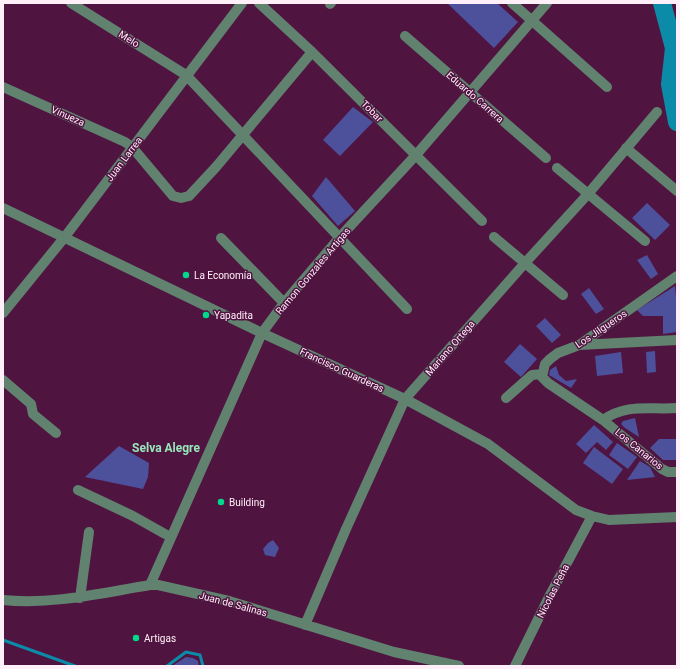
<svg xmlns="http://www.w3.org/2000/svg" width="680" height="669" viewBox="0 0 680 669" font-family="Roboto,sans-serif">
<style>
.green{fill:#4d509a}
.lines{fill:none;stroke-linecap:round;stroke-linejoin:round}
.stream{stroke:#0b8ba7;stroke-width:3}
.river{stroke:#0b8ba7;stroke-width:18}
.minor{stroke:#61826f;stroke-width:10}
.poi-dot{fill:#00d98c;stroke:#501441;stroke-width:1.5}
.labels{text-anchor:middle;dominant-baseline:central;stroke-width:3;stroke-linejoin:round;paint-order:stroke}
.street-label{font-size:10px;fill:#ffeff9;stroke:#501441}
.poi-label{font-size:10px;fill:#ffeff9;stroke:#501441;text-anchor:start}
.quarter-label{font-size:12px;font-weight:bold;fill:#97e6b9;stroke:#501441}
</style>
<rect width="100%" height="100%" fill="#501441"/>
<path class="green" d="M 447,3 L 497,3 L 518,22 L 494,48 Z
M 353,107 L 373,122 L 340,156 L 323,140 Z
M 326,177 L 355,211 L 338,226 L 312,196 Z
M 647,203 L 670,225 L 655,240 L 632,218 Z
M 647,255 L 658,274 L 651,279 L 637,260 Z
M 675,286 L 677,307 L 677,332 L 663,334 L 663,316 L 643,316 L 637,310 Z
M 589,288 L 604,309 L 596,314 L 581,294 Z
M 545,318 L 561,335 L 552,343 L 536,326 Z
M 520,344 L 537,359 L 521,377 L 504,362 Z
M 655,351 L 656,372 L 647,373 L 646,352 Z
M 621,352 L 623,373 L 597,376 L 595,356 Z
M 556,366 L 559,375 L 566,381 L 577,379 L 571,388 L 549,375 L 550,370 Z
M 635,418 L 639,437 L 625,428 L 621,424 L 623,421 Z
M 594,425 L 613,442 L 606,450 L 597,442 L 586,453 L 576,444 Z
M 659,439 L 677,439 L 677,460 L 663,460 L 650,448 Z
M 617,443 L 637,457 L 628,469 L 609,455 Z
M 119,446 L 149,463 L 148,477 L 143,489 L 85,477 Z
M 594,447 L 623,469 L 612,484 L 583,463 Z
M 640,461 L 650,467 L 655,477 L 627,480 Z
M 273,540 L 279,548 L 275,557 L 265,555 L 263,549 L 268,543 Z
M 186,657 L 193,658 L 198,661 L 199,666 L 172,666 Z"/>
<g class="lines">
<path class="stream" d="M 3,640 L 75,666
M 167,666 L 186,652 L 200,655 L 203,666"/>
<path class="river" d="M 662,3 L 674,48 L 670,84 L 677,122"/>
<path class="minor" d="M 71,3 L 186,75 L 407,309
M 259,3 L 312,52 L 482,221
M 512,3 L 607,87
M 330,4 L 331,3
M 405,36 L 546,158
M 3,87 L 125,142 L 132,147 L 173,196 L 181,198 L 189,196 L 216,167 L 312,52
M 626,148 L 677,191
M 557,168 L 645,241
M 3,208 L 262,333 L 405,399 L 488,444 L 576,510 L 592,516 L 609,520 L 677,517
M 494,237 L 563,295
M 221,238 L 284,303
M 677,276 L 579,345 L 558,353 L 550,359 L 545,364 L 542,377 L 548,383 L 603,420 C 627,403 650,410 677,408
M 3,313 L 64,238 L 242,3
M 579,345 L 677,340
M 3,380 L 31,404 L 33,414 L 56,433
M 506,398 L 532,375 L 542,374
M 603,420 L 662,469 L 668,472 L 677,472
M 78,490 L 133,516 L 165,534
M 150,585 L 262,333 L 284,303 L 340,237 L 416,155 L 547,3
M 80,598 L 89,532
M 3,600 C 53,605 101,593 150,585 L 158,585 L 229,601 L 394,652 L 459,666
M 305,625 L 346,529 L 405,399 L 525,263 L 588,194 L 657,112
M 515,666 L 550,595 L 592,516"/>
</g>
<g class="poi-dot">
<circle cx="186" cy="275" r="4"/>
<circle cx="206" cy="315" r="4"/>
<circle cx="221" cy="502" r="4"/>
<circle cx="136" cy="638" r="4"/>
</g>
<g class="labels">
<g class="street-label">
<text transform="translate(129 39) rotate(32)">Melo</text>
<text transform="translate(475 97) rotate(41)">Eduardo Carrera</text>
<text transform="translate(372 111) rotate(45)">Tobar</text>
<text transform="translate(68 116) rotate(24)">Vinueza</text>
<text transform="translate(124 159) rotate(-53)">Juan Larrea</text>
<text transform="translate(313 271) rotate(-50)">Ramon Gonzales Artigas</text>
<text transform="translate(601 329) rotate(-34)">Los Jilgueros</text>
<text transform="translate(450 348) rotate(-49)">Mariano Ortega</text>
<text transform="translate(342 370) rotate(25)">Francisco Guarderas</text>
<text transform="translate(639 449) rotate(39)">Los Canarios</text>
<text transform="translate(553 591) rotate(-63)">Nicolas Peña</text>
<text transform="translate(233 604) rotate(15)">Juan de Salinas</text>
</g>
<g class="poi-label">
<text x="194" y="275">La Economía</text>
<text x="214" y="315">Yapadita</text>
<text x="229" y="502">Building</text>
<text x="144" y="638">Artigas</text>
</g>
<g class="quarter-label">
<text x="166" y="448">Selva Alegre</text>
</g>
</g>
<rect width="680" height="669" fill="none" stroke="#ffeff9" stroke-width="8"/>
</svg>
